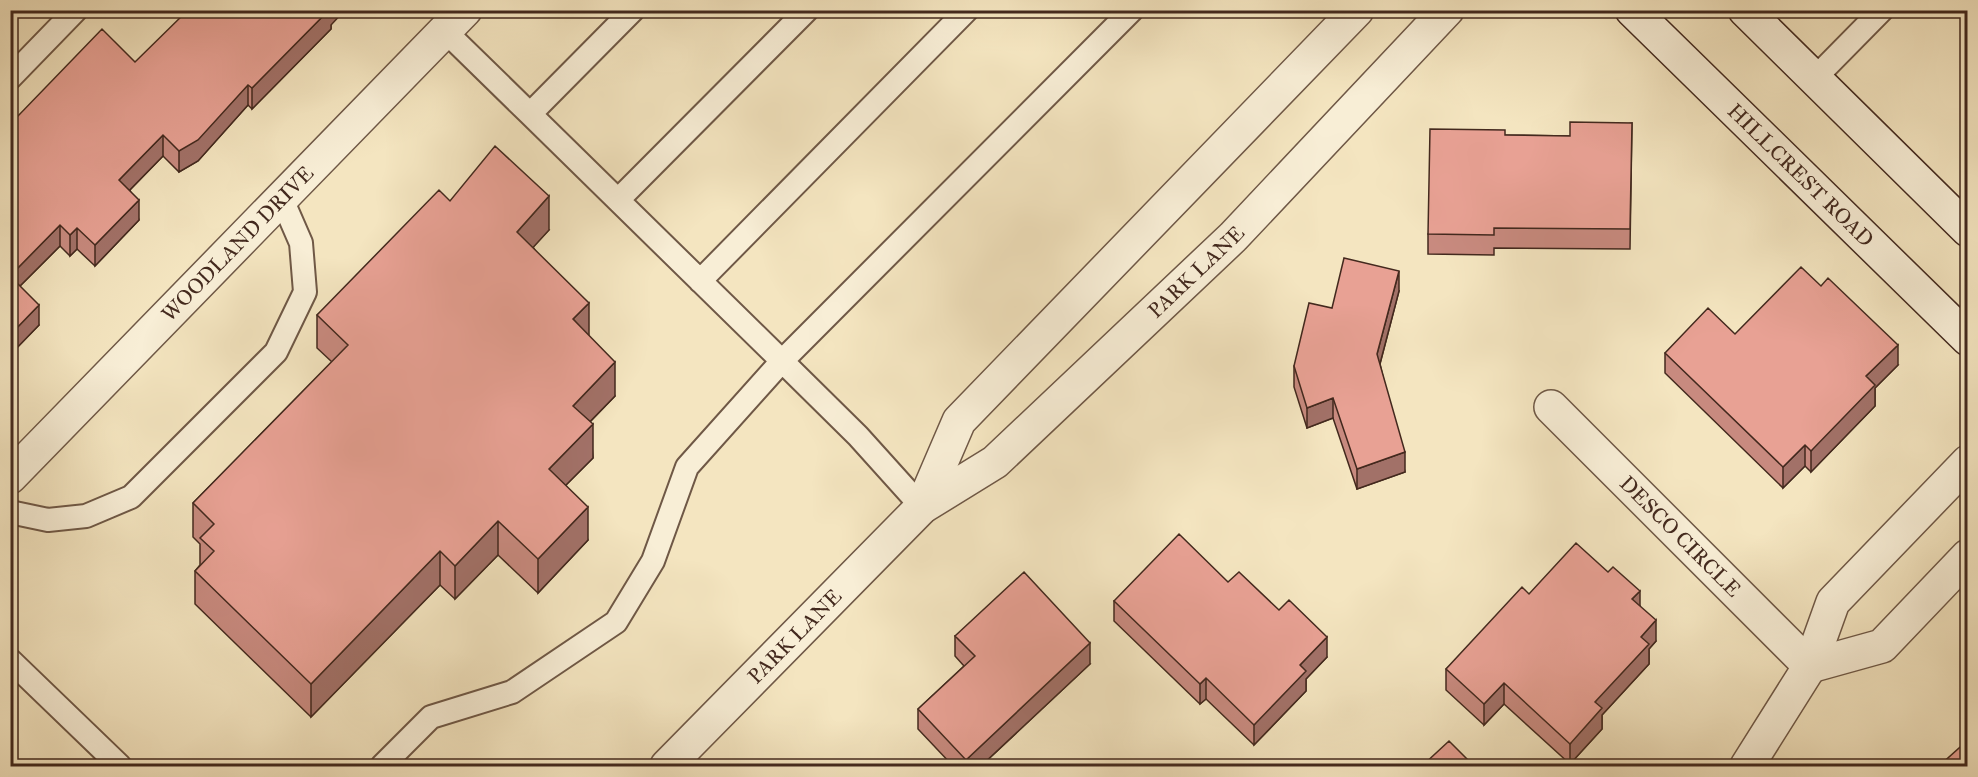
<svg xmlns="http://www.w3.org/2000/svg" width="1978" height="777" viewBox="0 0 1978 777" font-family="'IM FELL Great Primer',serif">
<style>
.lines{fill:none;stroke-linecap:round;stroke-linejoin:round}
.service-casing{stroke:#6f5846;stroke-width:26}
.minor-casing{stroke:#6f5846;stroke-width:36}
.tertiary-casing{stroke:#6f5846;stroke-width:36}
.secondary-casing{stroke:#43291e;stroke-width:36}
.service{stroke:#f8eed6;stroke-width:22}
.minor{stroke:#f8eed6;stroke-width:33}
.tertiary{stroke:#f8eed6;stroke-width:33}
.secondary{stroke:#f8eed6;stroke-width:33}
.wall{fill:#c88a7f;stroke:#43291e;stroke-width:1.5}
.shaded-wall{fill:#a27168;stroke:#43291e;stroke-width:1.5}
.building{fill:#e8a194;stroke:#43291e;stroke-width:1.5}
.labels{text-anchor:middle;dominant-baseline:central;stroke-width:5;stroke-linejoin:round;paint-order:stroke}
.street-label{font-size:21px;fill:#43291e;stroke:#f8eed6}
</style>
<rect width="100%" height="100%" fill="#f4e5c0"/>
<filter id="stains"><feTurbulence type="fractalNoise" baseFrequency=".00333" numOctaves="4"/><feColorMatrix values="0 0 0 0 .2 0 0 0 0 .09 0 0 0 0 .02 0 0 0 .5 -.17"/></filter>
<radialGradient id="worn" r=".72"><stop offset=".6" stop-color="#630" stop-opacity="0"/><stop offset="1" stop-color="#630" stop-opacity=".3"/></radialGradient>
<g class="lines">
<g class="service-casing">
<path id="service" d="M 633,10 L 530,114 L 782,361 L 1132,10
M 445,31 L 530,114
M 10,78 L 76,10
M 1815,78 L 1882,10
M 618,200 L 807,10
M 700,281 L 967,10
M 10,512 L 48,520 L 86,516 L 131,497 L 276,352 L 305,292 L 301,243 L 281,197
M 10,660 L 120,766
M 382,766 L 431,717 L 512,692 L 616,622 L 653,561 L 687,467 L 782,361 L 858,436 L 922,507"/>
</g>
<g class="minor-casing">
<g id="minor">
<path id="s1" d="M 1551,407 L 1810,666"/>
<path id="s2" d="M 10,477 L 465,10"/>
<path d="M 1810,666 L 1882,646 L 1968,556"/>
<path d="M 1747,766 L 1810,666 L 1833,602 L 1968,462"/>
</g>
</g>
<g class="tertiary-casing">
<g id="tertiary">
<path d="M 922,507 L 959,421 L 1357,10"/>
<path id="s3" d="M 667,766 L 922,507 L 995,462 L 1233,237 L 1447,10"/>
</g>
</g>
<g class="secondary-casing">
<g id="secondary">
<path id="s4" d="M 1632,10 L 1968,339"/>
<path d="M 1745,10 L 1968,230"/>
</g>
</g>
<use href="#service" class="service"/>
<use href="#minor" class="minor"/>
<use href="#tertiary" class="tertiary"/>
<use href="#secondary" class="secondary"/>
</g>
<path class="wall" d="M 331,25 L 331,29 L 252,109 L 248,105 L 198,161 L 179,172 L 163,156 L 130,190 L 139,220 L 95,266 L 77,249 L 70,256 L 60,246 L 20,286 L 39,325 L 10,355 L 10,110 L 18,116 L 135,62 Z
M 1632,123 L 1630,249 L 1494,248 L 1494,255 L 1428,254 L 1428,234 L 1505,135 L 1570,136 Z
M 450,201 L 549,230 L 533,247 L 589,336 L 615,396 L 590,422 L 593,458 L 566,485 L 588,540 L 538,593 L 498,555 L 455,599 L 440,585 L 311,717 L 195,604 L 195,571 L 200,565 L 200,544 L 193,537 L 193,503 L 332,362 L 317,348 L 317,315 Z
M 1399,291 L 1380,364 L 1405,472 L 1357,489 L 1333,418 L 1307,428 L 1294,387 L 1294,366 L 1332,308 Z
M 1735,334 L 1898,365 L 1875,388 L 1875,406 L 1811,472 L 1805,466 L 1783,488 L 1665,373 L 1665,353 Z
M 1228,582 L 1327,657 L 1306,679 L 1306,691 L 1254,745 L 1206,699 L 1200,704 L 1114,621 L 1114,601 Z
M 1529,594 L 1640,606 L 1656,641 L 1649,649 L 1649,664 L 1602,715 L 1602,729 L 1570,764 L 1504,704 L 1484,725 L 1446,690 L 1446,669 Z
M 955,636 L 1090,664 L 981,766 L 953,766 L 918,729 L 918,709 L 964,666 L 955,656 Z"/>
<path class="shaded-wall" d="M 329,10 L 345,10 L 331,25 L 331,29 L 252,109 L 252,88 Z
M 248,85 L 248,105 L 198,161 L 179,172 L 179,151 Z
M 163,135 L 163,156 L 119,201 L 119,180 Z
M 549,196 L 549,230 L 517,265 L 517,232 Z
M 139,200 L 139,220 L 95,266 L 95,245 Z
M 60,225 L 60,246 L 10,296 L 10,276 Z
M 77,228 L 77,249 L 70,256 L 70,235 Z
M 1399,271 L 1399,291 L 1377,375 L 1377,354 Z
M 589,303 L 589,337 L 573,319 Z
M 39,305 L 39,325 L 10,355 L 10,335 Z
M 1898,345 L 1898,365 L 1875,388 L 1875,406 L 1811,472 L 1811,451 L 1866,376 Z
M 615,362 L 615,396 L 573,439 L 573,406 Z
M 1333,398 L 1333,418 L 1307,428 L 1307,408 Z
M 593,424 L 593,458 L 549,502 L 549,469 Z
M 1805,445 L 1805,466 L 1783,488 L 1783,467 Z
M 1405,452 L 1405,472 L 1357,489 L 1357,469 Z
M 588,507 L 588,540 L 538,593 L 538,559 Z
M 498,521 L 498,555 L 455,599 L 455,566 Z
M 440,551 L 440,585 L 311,717 L 311,684 Z
M 1640,591 L 1640,611 L 1632,599 Z
M 1656,620 L 1656,641 L 1649,649 L 1649,664 L 1602,715 L 1602,729 L 1570,764 L 1570,744 L 1595,702 L 1641,637 Z
M 1327,637 L 1327,657 L 1306,679 L 1306,691 L 1254,745 L 1254,725 L 1300,665 Z
M 1090,643 L 1090,664 L 981,766 L 966,766 L 966,760 Z
M 1206,678 L 1206,699 L 1200,704 L 1200,684 Z
M 1504,683 L 1504,704 L 1484,725 L 1484,704 Z"/>
<path class="building" d="M 188,10 L 329,10 L 252,88 L 248,85 L 198,140 L 179,151 L 163,135 L 119,180 L 139,200 L 95,245 L 77,228 L 70,235 L 60,225 L 10,276 L 10,216 L 16,210 L 10,205 L 10,187 L 15,182 L 10,177 L 10,110 L 11,109 L 18,116 L 102,29 L 135,62 Z
M 1570,122 L 1632,123 L 1630,229 L 1494,228 L 1494,235 L 1428,234 L 1430,129 L 1505,130 L 1505,135 L 1570,136 Z
M 495,146 L 549,196 L 517,232 L 589,303 L 573,319 L 615,362 L 573,406 L 593,424 L 549,469 L 588,507 L 538,559 L 498,521 L 455,566 L 440,551 L 311,684 L 195,571 L 214,551 L 200,538 L 214,524 L 193,503 L 348,345 L 317,315 L 439,190 L 450,201 Z
M 1344,258 L 1399,271 L 1377,354 L 1405,452 L 1357,469 L 1333,398 L 1307,408 L 1294,366 L 1309,303 L 1332,308 Z
M 1801,267 L 1821,286 L 1828,278 L 1898,345 L 1866,376 L 1875,385 L 1811,451 L 1805,445 L 1783,467 L 1665,353 L 1708,308 L 1735,334 Z
M 10,276 L 39,305 L 10,335 Z
M 1179,534 L 1228,582 L 1239,572 L 1279,610 L 1289,600 L 1327,637 L 1300,665 L 1306,671 L 1254,725 L 1206,678 L 1200,684 L 1114,601 Z
M 1576,543 L 1608,572 L 1613,567 L 1640,591 L 1632,599 L 1656,620 L 1641,637 L 1649,644 L 1595,702 L 1602,708 L 1570,744 L 1504,683 L 1484,704 L 1446,669 L 1522,587 L 1529,594 Z
M 1024,572 L 1090,643 L 966,760 L 918,709 L 975,656 L 955,636 Z
M 1968,740 L 1968,766 L 1939,766 Z
M 1449,741 L 1474,766 L 1422,766 Z"/>
<g class="labels">
<g class="street-label">
<text stroke="none"><textPath href="#s4" startOffset="236">HILLCREST ROAD</textPath></text>
<text stroke="none"><textPath href="#s2" startOffset="326">WOODLAND DRIVE</textPath></text>
<text stroke="none"><textPath href="#s3" startOffset="726">PARK LANE</textPath></text>
<text stroke="none"><textPath href="#s1" startOffset="183">DESCO CIRCLE</textPath></text>
<text stroke="none"><textPath href="#s3" startOffset="182">PARK LANE</textPath></text>
</g>
</g>
<rect width="1978" height="777" fill="none" stroke="#f4e5c0" stroke-width="36"/>
<rect x="12" y="12" width="1954" height="753" fill="none" stroke="#43291e" stroke-width="3"/>
<rect x="18" y="18" width="1942" height="741" fill="none" stroke="#43291e" stroke-width="1.5"/>
<rect width="100%" height="100%" filter="url(#stains)"/>
<rect width="100%" height="100%" fill="url(#worn)"/>
</svg>
